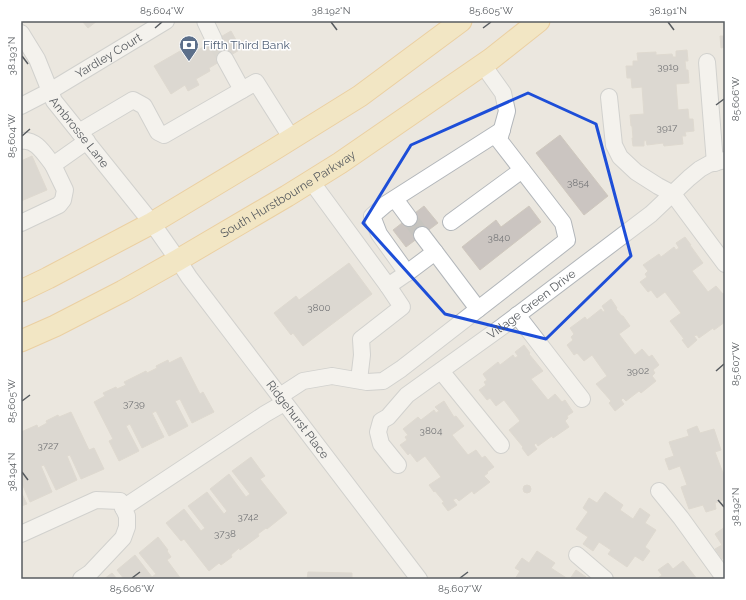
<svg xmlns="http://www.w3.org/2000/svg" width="746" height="600" viewBox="0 0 746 600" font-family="Raleway,sans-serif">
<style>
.building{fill:#cbc5c1;stroke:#cfc8be}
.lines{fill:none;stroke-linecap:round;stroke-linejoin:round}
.minor-tunnel{stroke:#c6c4bf;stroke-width:16;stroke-dasharray:16 8;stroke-linecap:butt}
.minor-casing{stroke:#b2b6ba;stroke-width:18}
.major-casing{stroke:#eab359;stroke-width:23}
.minor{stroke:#fff;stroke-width:16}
.major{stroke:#fbe4a4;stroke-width:21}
.marked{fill:none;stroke:#1d4ed8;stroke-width:3;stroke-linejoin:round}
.ticks{fill:none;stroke:#585c60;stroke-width:1.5}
.labels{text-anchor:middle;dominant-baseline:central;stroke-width:3;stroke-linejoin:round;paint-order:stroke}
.number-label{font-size:10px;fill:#757678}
.service-label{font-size:12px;fill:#4e5e75;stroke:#fff;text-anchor:start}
.street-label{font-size:12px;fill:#585c60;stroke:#fff}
.neatline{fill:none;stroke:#585c60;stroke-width:1.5}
.ticks-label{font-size:10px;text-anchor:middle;fill:#585c60}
</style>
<rect width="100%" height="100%" fill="#ebe7df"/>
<path class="building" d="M 82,21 L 97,21 L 88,28 Z
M 231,31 L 241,49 L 209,68 L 210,71 L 196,79 L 199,85 L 188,91 L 185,85 L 171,94 L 154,66 L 194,43 L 198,50 Z
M 720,36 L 725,36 L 725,49 L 725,47 L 721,48 Z
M 687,50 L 688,61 L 685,61 L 686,70 L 688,70 L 689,83 L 676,84 L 678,110 L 688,109 L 689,119 L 693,119 L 694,131 L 685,132 L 686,136 L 682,136 L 683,144 L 664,146 L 663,143 L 647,145 L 646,140 L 644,141 L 644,146 L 633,146 L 632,138 L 633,138 L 632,126 L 631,126 L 630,115 L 644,114 L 642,87 L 632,88 L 631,78 L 627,78 L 626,66 L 633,66 L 633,61 L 638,61 L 637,53 L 656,52 L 656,55 L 672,54 L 673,57 L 676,57 L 676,51 Z
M 560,135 L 608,196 L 584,215 L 536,153 Z
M 32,156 L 47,190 L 21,201 L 21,161 Z
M 424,206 L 438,223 L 406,247 L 393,230 Z
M 529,206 L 541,222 L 480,270 L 462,247 L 496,220 L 501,227 Z
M 685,237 L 691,245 L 690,245 L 703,263 L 692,271 L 708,292 L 716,286 L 723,294 L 725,292 L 725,322 L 714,330 L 713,328 L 699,338 L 697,335 L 694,336 L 697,340 L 688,348 L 682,340 L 684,339 L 670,321 L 681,313 L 665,292 L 657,298 L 651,290 L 648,292 L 640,282 L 647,277 L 645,274 L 648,271 L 643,265 L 659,254 L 661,257 L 674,247 L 676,250 L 679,248 L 676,243 Z
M 349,263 L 372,294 L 303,346 L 293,333 L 291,335 L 274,313 L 296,296 L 299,300 Z
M 611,299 L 617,308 L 616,309 L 622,316 L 623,316 L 630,326 L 619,334 L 635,355 L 642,349 L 649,357 L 652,355 L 659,365 L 653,370 L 655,373 L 652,376 L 656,381 L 641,393 L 639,391 L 626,401 L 623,398 L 621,400 L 624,404 L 615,411 L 609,403 L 611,401 L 596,384 L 607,376 L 592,355 L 584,361 L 577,353 L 574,355 L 567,345 L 573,340 L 571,337 L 574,334 L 570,328 L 585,317 L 587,320 L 601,309 L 603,312 L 605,311 L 602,306 Z
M 524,345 L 530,353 L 529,354 L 543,371 L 531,379 L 548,400 L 555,394 L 562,402 L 565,400 L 573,412 L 567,416 L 568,418 L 565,421 L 569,427 L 553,438 L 552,436 L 538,446 L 536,443 L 534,445 L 537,449 L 528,456 L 522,448 L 523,447 L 509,430 L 520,421 L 504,400 L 496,406 L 490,398 L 487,400 L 479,390 L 486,385 L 484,382 L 487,380 L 483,374 L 498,362 L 500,365 L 513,355 L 515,358 L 518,356 L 515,352 Z
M 181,357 L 200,394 L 203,392 L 214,412 L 192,423 L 180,399 L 175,401 L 188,426 L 169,436 L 156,411 L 152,413 L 164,437 L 142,448 L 130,424 L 126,426 L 139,451 L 119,461 L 109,441 L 113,439 L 94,402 L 105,396 L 103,393 L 116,387 L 117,389 L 126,385 L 124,382 L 146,371 L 147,373 L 157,368 L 156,366 L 168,360 L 169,363 Z
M 444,401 L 454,417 L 456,416 L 464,426 L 452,435 L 468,455 L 476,450 L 482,458 L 485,456 L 494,467 L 487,472 L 488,473 L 484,476 L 490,482 L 474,494 L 472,491 L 459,501 L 456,498 L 453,500 L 457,505 L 448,511 L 442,503 L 444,502 L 435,491 L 434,492 L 429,485 L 441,477 L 425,456 L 417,462 L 410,453 L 408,455 L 400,445 L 407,440 L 405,437 L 408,435 L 403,429 L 418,417 L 421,420 L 434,410 L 436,413 L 439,411 L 435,407 Z
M 71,412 L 89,450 L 94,448 L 104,469 L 81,479 L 70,455 L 67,456 L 77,480 L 56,490 L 44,465 L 41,466 L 52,492 L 30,502 L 21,481 L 21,432 L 37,425 L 38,428 L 47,423 L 46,421 L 58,415 L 59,417 Z
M 697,426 L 700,433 L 714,429 L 721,450 L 715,452 L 723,473 L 725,472 L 725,499 L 715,503 L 716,509 L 706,512 L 703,505 L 689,509 L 681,487 L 687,485 L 680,466 L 669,470 L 665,459 L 674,456 L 669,442 L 689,436 L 687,430 Z
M 251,457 L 265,476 L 260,479 L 287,513 L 267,529 L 266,528 L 258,534 L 259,536 L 240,550 L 239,548 L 231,555 L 232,557 L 221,565 L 219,563 L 209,571 L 184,539 L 181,541 L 166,523 L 184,509 L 201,531 L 205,528 L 188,506 L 207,492 L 224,514 L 227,511 L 210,489 L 229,474 L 246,497 L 250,494 L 232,471 Z
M523 489a4 4 0 1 1 8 0a4 4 0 1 1-8 0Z
M 21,492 L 27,504 L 21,506 Z
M 605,492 L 623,505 L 620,510 L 633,519 L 640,508 L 650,515 L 645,523 L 656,530 L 645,547 L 650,551 L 643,561 L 635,556 L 627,567 L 608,554 L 611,550 L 599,542 L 593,551 L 583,544 L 588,537 L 576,529 L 588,512 L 583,508 L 589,498 L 597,503 Z
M 725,527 L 725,557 L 722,559 L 715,549 L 722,545 L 715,534 Z
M 158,537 L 168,550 L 167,551 L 171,557 L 167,560 L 181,579 L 124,579 L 117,570 L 135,555 L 152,577 L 156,574 L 139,553 Z
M 537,551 L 555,563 L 551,568 L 568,579 L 515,579 L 520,571 L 515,568 L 522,558 L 529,563 Z
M 683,561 L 697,579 L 657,579 L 662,575 L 658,570 L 668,563 L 673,569 Z
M 576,570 L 586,577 L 584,579 L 570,579 Z
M 308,572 L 352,573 L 352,579 L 307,579 Z
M 112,573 L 117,579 L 104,579 Z"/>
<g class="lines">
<path class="minor-tunnel" d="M 214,40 L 225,59
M 409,218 L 422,235"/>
<g class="minor-casing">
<g id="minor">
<path d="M 205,21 L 214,40"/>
<path id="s1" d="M 21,33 L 37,59 L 54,101 L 152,223 L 178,260 L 189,277 L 419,579"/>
<path d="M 225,59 L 242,90"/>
<path d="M 707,62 L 715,163"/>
<path d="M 609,97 L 614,145 L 620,157 L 636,172 L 658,186 L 673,194 L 725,264"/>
<path id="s2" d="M 21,106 L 50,91 L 166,21"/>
<path d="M 79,132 L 133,100 L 144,106 L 158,132 L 164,135 L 256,82 L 292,139"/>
<path d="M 21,141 C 36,138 45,155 53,165 L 87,141"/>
<path d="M 311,181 L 388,286 L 407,273 L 379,234 L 372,216 L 386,204 L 502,130"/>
<path d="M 395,199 L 409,218"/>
<path d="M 451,222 L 522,170"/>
<path d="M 21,223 L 59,205 L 63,200 L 65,190 L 53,165"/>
<path d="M 422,235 L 435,252"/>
<path d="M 407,273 L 435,252 L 478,309"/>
<path d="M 517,315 L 582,399"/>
<path d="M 441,371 L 501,445"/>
<path d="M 359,380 L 362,355 L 361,339 L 402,307 L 388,286"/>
<path d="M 280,396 L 303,381 L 332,376 L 367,382 L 383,381 L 401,369 L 567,240 L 563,223 L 499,140 L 507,111 L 503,93 L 483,65"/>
<path id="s3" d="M 398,465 L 381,444 L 378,432 L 381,421 L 388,417 L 407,395 L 503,326 L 651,214 L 689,178 L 700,169 L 709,164 L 725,160"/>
<path d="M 659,491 L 681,518 L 725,579"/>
<path d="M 123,508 L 265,414 L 284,403"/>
<path d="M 21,534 L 96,500 L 120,501 L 127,516 L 127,527 L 123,538 L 90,573 L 81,579"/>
<path d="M 577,555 L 605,579"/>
</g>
</g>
<g class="major-casing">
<g id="major">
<path d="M 21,291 L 48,278 L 152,223 L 270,152 L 360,96 L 461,21"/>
<path id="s4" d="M 21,341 L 55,326 L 123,291 L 178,260 L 287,196 L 340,163 L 491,59 L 539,21"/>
</g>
</g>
<use href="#minor" class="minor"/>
<use href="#major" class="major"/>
</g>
<path d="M0 0H746V600H0ZM 528,93 L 596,124 L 631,256 L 546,339 L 445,314 L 363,223 L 411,145 Z" fill="#ebe7df" fill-opacity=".55" fill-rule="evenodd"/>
<path class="marked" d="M 528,93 L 596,124 L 631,256 L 546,339 L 445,314 L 363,223 L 411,145 Z"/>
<path class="ticks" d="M 331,22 L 337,30M 668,22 L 674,30M 155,28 L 162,22M 483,28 L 491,22M 22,56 L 28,64M 716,105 L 724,99M 22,136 L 30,129M 716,371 L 724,364M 22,401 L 30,395M 22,472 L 28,480M 718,500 L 724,507M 132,578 L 140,572M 460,578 L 468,572"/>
<defs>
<g id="bank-pin" transform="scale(1)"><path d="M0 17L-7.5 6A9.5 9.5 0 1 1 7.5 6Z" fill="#5c6f8a" stroke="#fff"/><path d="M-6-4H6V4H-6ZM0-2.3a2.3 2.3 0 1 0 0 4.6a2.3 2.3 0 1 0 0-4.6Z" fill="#fff"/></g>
</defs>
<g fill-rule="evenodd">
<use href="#bank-pin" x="189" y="45"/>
</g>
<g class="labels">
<g class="number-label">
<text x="668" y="66">3919</text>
<text x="667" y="127">3917</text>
<text x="578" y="182">3854</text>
<text x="499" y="237">3840</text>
<text x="319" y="307">3800</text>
<text x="638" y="370">3902</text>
<text x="134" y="403">3739</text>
<text x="431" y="430">3804</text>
<text x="48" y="445">3727</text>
<text x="248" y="516">3742</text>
<text x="225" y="533">3738</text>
</g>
<g class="service-label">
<text x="203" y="45">Fifth Third Bank</text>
</g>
<g class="street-label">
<text stroke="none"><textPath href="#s2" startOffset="101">Yardley Court</textPath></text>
<text stroke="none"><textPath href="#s1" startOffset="116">Ambrosse Lane</textPath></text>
<text stroke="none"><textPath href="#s4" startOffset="305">South Hurstbourne Parkway</textPath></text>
<text stroke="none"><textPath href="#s3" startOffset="242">Village Green Drive</textPath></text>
<text stroke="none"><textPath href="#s1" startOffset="477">Ridgehurst Place</textPath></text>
</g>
</g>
<rect width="746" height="600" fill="none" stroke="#ffffff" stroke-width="44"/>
<rect x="22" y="22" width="702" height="556" class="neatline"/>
<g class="ticks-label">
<text x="162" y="14">85.604°W</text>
<text x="331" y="14">38.192°N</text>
<text x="491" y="14">85.605°W</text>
<text x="668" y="14">38.191°N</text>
<text transform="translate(11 56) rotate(-90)" y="4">38.193°N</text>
<text transform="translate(735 99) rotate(-90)" y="4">85.606°W</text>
<text transform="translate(11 136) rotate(-90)" y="4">85.604°W</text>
<text transform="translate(735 364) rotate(-90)" y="4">85.607°W</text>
<text transform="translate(11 401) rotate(-90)" y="4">85.605°W</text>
<text transform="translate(11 472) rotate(-90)" y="4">38.194°N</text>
<text transform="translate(735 507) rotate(-90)" y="4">38.192°N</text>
<text x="132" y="592">85.606°W</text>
<text x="460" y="592">85.607°W</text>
</g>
</svg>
